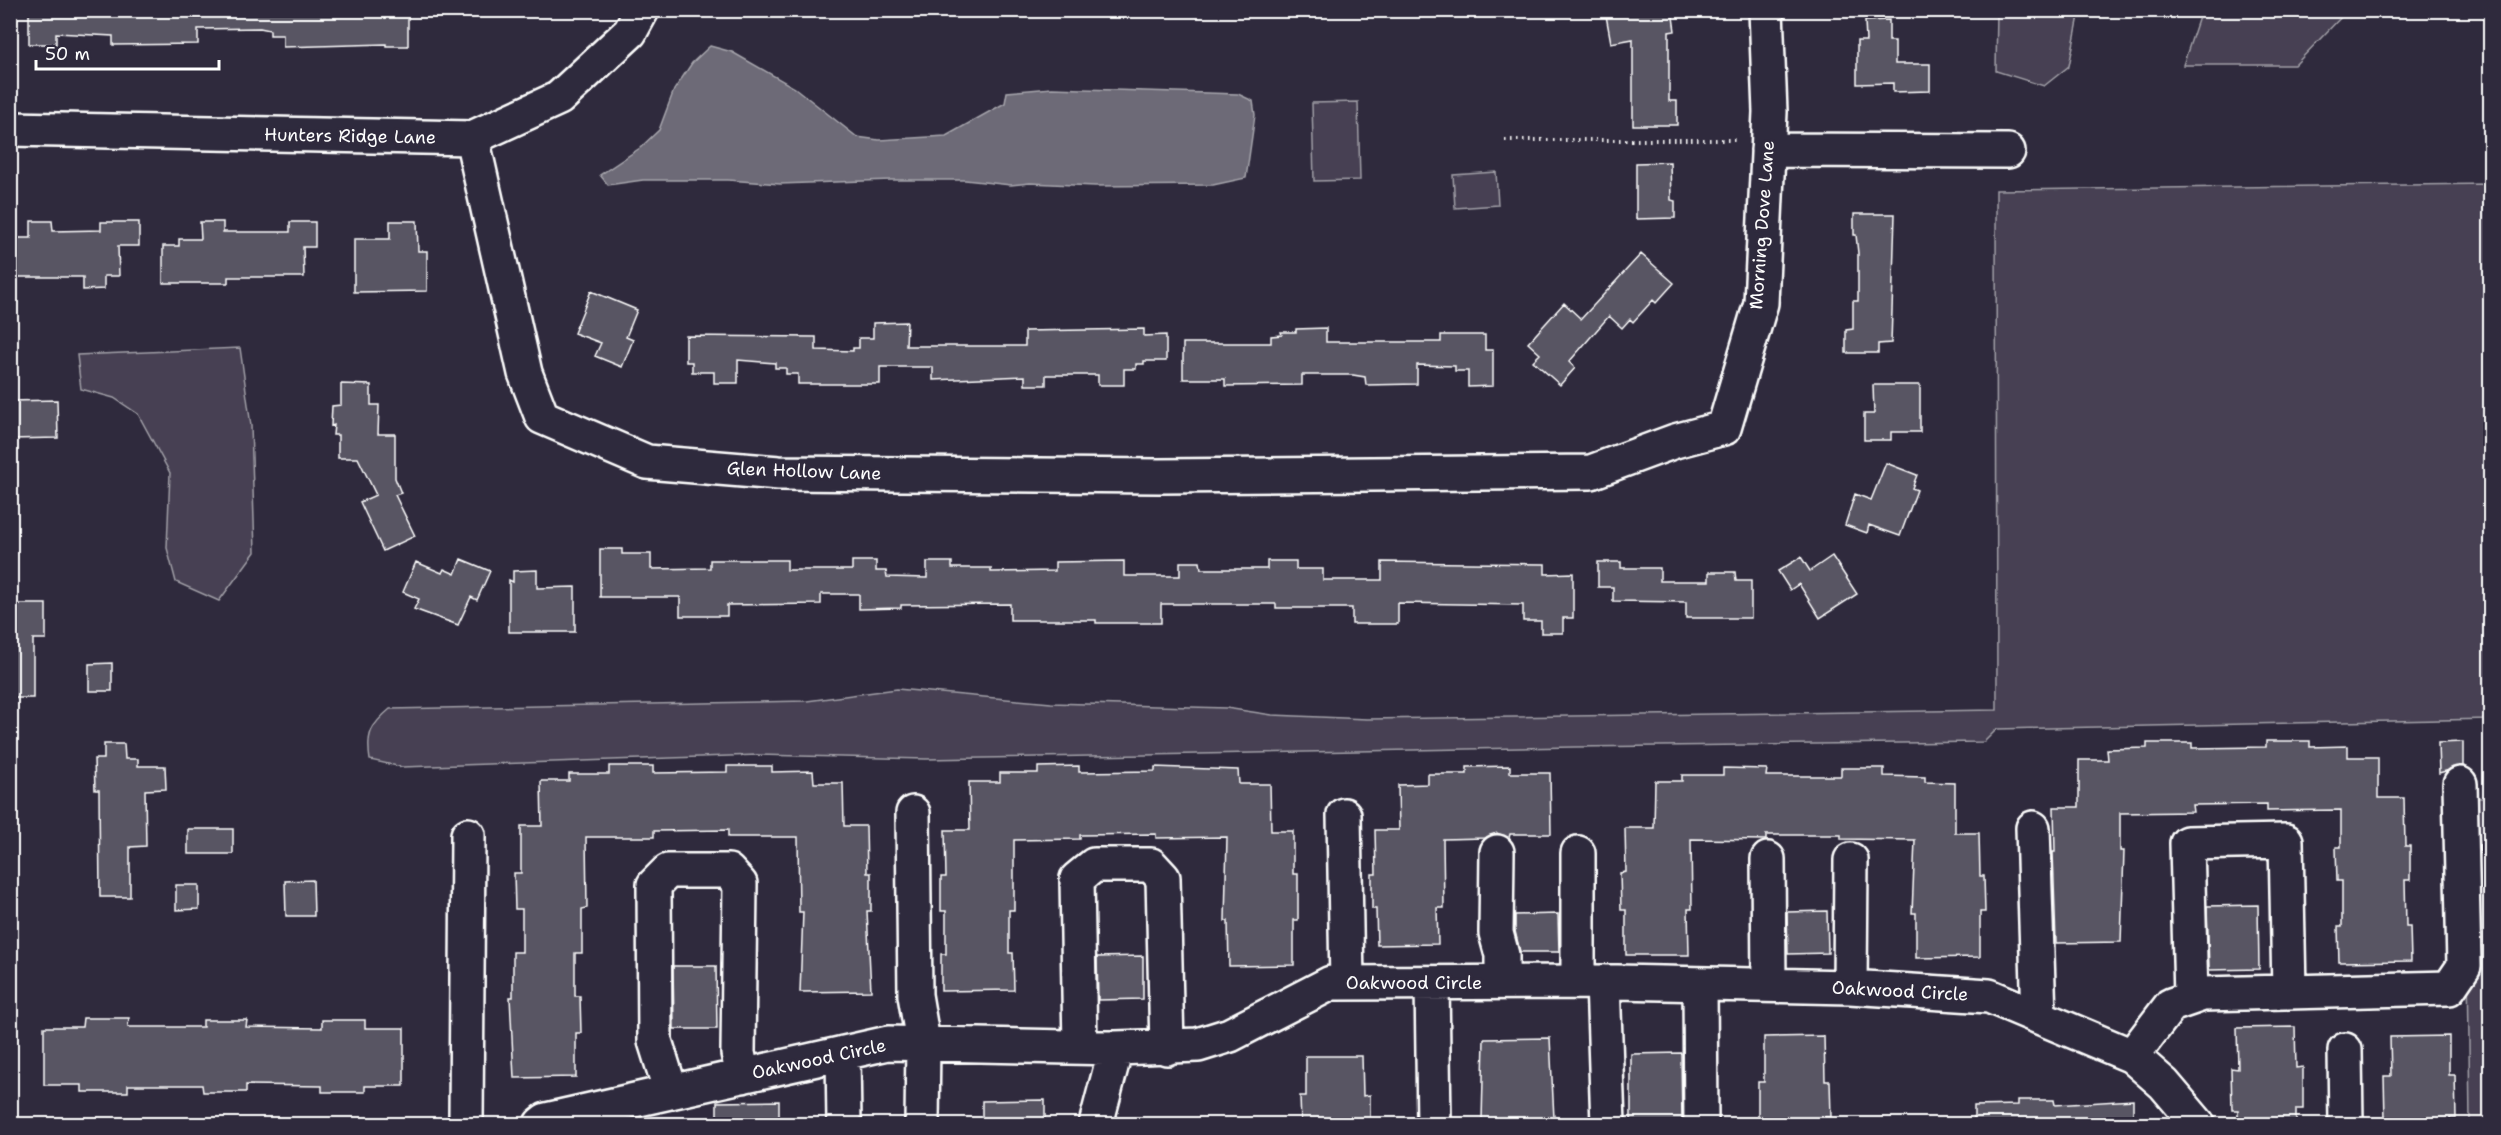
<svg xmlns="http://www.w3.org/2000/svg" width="2501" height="1135" viewBox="0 0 2501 1135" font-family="'Shantell Sans',sans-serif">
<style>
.green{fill:#464152;stroke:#a2a0a8;stroke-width:1.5}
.water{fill:#6d6a77;stroke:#a7a6ad;stroke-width:1.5}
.building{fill:#595564;stroke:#fff;stroke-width:1.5}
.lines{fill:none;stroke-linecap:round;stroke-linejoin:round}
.minor-casing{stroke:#fff;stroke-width:38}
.path{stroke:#fff;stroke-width:4;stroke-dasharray:1.5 4.5;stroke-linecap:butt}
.minor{stroke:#2f2a3d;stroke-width:33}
.labels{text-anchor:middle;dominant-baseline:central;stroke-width:6;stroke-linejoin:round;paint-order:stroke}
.street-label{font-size:18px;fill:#fff;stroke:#2f2a3d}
</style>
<rect width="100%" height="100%" fill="#2f2a3d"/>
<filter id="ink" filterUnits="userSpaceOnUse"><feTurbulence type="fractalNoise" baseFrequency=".0167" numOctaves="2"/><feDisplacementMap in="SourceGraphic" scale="12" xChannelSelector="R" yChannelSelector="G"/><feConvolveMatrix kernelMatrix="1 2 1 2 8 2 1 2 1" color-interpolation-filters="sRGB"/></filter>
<g filter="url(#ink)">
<path class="green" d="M 1997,11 L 2080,11 L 2069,66 L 2044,86 L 1996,71 Z
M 2201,11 L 2201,10 L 2347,11 L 2295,65 L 2183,65 Z
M 1358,102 L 1360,180 L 1314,181 L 1312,103 Z
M 1496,172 L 1498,205 L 1455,208 L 1453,175 Z
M 2490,184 L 2490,719 L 1997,729 L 1984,742 L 1574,747 L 926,759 L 758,755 L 402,767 L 370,760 C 366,734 371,725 390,709 L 807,701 L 897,689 L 1051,703 L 1226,708 L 1272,715 L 1367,719 L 1997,710 L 1996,190 Z
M 240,348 L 251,426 L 255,552 L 219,601 L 176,582 L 167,548 L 170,473 L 138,414 L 114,398 L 81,389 L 77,355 Z
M 2466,798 L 2490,798 L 2490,1124 L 2470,1124 Z"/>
<path class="water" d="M 710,46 L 732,52 L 795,88 L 857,137 L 879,140 L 946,136 L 1005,103 L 1007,92 L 1052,88 L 1238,94 L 1253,101 L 1255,115 L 1246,178 L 1213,185 L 1095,186 L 1030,183 L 1011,185 L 965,180 L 891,180 L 780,184 L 728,180 L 643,180 L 608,185 L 600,175 L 640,148 L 659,130 L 674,90 L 692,63 Z"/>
<path class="building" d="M 29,10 L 399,10 L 399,17 L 408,17 L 408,46 L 386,46 L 386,44 L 283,47 L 283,35 L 270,35 L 270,30 L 260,28 L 198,29 L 198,44 L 113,45 L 113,36 L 56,33 L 56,44 L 29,44 Z
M 1605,10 L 1672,10 L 1675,31 L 1669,32 L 1669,101 L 1677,101 L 1677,125 L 1633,125 L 1633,39 L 1611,43 Z
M 1889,20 L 1889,41 L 1895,41 L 1895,64 L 1930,64 L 1930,91 L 1893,92 L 1893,83 L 1857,84 L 1857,41 L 1866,41 L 1865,21 Z
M 1670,162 L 1671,200 L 1675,201 L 1675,218 L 1636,219 L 1636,163 Z
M 1854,214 L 1895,214 L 1891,343 L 1878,344 L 1878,353 L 1846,353 L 1846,330 L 1853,329 L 1853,301 L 1858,301 L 1858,253 L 1856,235 L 1854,235 Z
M 31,221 L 52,221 L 53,231 L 101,230 L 101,222 L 139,222 L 139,246 L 118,246 L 119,276 L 104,276 L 104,289 L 83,290 L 83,277 L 10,277 L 10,243 L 16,243 L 16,238 L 31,238 Z
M 390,221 L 417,221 L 418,251 L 427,251 L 427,291 L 354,292 L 354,239 L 390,239 Z
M 200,222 L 223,222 L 223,232 L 290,232 L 290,222 L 315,222 L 315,247 L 303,247 L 304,277 L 228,277 L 228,283 L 163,283 L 163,246 L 179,246 L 179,239 L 201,239 Z
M 1641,254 L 1674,283 L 1656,303 L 1653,300 L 1633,322 L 1630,319 L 1622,328 L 1609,316 L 1569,362 L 1575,368 L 1560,385 L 1533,361 L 1540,354 L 1528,343 L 1564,303 L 1581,319 Z
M 591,291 L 637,310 L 626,337 L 633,340 L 622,367 L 595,356 L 601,343 L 574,333 Z
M 907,322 L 906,346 L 1025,346 L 1025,331 L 1144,329 L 1144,336 L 1166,335 L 1166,361 L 1144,361 L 1144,364 L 1136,364 L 1136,369 L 1124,369 L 1124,385 L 1098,385 L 1098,375 L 1046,375 L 1046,385 L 1025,385 L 1025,376 L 933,380 L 933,367 L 880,367 L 880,384 L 798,384 L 798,374 L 786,374 L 786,368 L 775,368 L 775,363 L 738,360 L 738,383 L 714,383 L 714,372 L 692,372 L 692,362 L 686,362 L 686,336 L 816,337 L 816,350 L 853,351 L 853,348 L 859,348 L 859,338 L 873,338 L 873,323 Z
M 1326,328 L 1326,342 L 1441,342 L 1441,335 L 1485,335 L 1485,350 L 1493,350 L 1493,386 L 1468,387 L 1468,371 L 1455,371 L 1455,366 L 1417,365 L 1417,384 L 1366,385 L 1365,377 L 1353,375 L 1302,375 L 1302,385 L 1225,386 L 1225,379 L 1183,379 L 1183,343 L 1271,343 L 1271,336 L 1282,335 L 1281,332 L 1296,332 L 1296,329 Z
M 341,384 L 371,385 L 371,405 L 379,405 L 378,434 L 395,434 L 395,478 L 401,493 L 395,495 L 415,536 L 383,551 L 360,502 L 376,495 L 358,458 L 338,458 L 338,435 L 333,435 L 334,425 L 331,426 L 332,406 L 341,405 Z
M 1873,385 L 1920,385 L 1920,432 L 1891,432 L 1891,440 L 1864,440 L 1864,414 L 1874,414 Z
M 57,400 L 58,438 L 10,439 L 10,401 Z
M 1886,463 L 1917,475 L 1912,488 L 1917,490 L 1900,536 L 1869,525 L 1867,533 L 1845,525 L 1855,494 L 1871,500 Z
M 600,549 L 622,549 L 622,554 L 651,554 L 651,569 L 710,568 L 710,560 L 787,560 L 787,570 L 852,570 L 852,561 L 876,561 L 876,571 L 886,571 L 887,577 L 927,578 L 927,562 L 952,562 L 952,568 L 991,568 L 991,572 L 1055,571 L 1055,562 L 1124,561 L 1124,576 L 1180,576 L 1180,562 L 1200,562 L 1201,569 L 1267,569 L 1267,561 L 1296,561 L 1296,569 L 1323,569 L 1323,580 L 1382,580 L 1382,562 L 1545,564 L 1545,574 L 1573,573 L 1573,618 L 1563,618 L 1563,633 L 1541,633 L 1541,621 L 1523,621 L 1523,605 L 1398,603 L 1398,624 L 1352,624 L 1352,608 L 1276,608 L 1276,604 L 1161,604 L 1161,623 L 1096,623 L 1096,620 L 1010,620 L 1010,604 L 901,605 L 901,608 L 859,609 L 859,594 L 821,594 L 821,604 L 727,605 L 727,616 L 680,616 L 680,597 L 600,597 Z
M 1832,556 L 1857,594 L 1820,618 L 1799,584 L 1790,590 L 1778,571 L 1801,557 L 1810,571 Z
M 461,559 L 490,571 L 477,600 L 471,597 L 458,625 L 414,609 L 419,599 L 403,592 L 416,562 L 442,573 L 444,569 L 455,574 Z
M 1598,562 L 1621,562 L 1621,568 L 1660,568 L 1660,581 L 1709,581 L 1709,572 L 1735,572 L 1736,581 L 1751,581 L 1751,618 L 1686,618 L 1686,602 L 1613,601 L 1613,587 L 1598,587 Z
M 537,570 L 537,588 L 575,587 L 575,632 L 509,632 L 509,580 L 513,582 L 513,571 Z
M 10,604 L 46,604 L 46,639 L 33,639 L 33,698 L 10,698 Z
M 112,663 L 112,691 L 89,691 L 89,664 Z
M 2266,741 L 2310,741 L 2310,747 L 2348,746 L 2348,757 L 2378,757 L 2378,798 L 2404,798 L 2405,846 L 2410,846 L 2410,880 L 2405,880 L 2406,926 L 2410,926 L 2411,961 L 2339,962 L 2338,927 L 2342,927 L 2342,881 L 2337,881 L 2336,847 L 2341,847 L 2341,810 L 2267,811 L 2267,804 L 2192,805 L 2193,812 L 2120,813 L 2120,851 L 2124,851 L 2121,942 L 2056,943 L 2053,852 L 2055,852 L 2054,807 L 2079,807 L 2079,760 L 2108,760 L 2107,749 L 2147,748 L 2147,743 L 2192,743 L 2192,748 L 2266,747 Z
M 2463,742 L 2463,766 L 2439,773 L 2438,743 Z
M 104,744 L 124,744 L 125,759 L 138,759 L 138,766 L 165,766 L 166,789 L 145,790 L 146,846 L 130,847 L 130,897 L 100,897 L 99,790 L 95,790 L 94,759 L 104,759 Z
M 609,766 L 653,766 L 653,773 L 727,772 L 727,766 L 772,766 L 772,772 L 813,771 L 814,783 L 843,783 L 844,826 L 866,826 L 867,873 L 871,873 L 871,911 L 867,911 L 871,991 L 800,992 L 803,912 L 799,912 L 798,837 L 728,837 L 728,830 L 654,831 L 654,837 L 586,837 L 587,908 L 582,909 L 582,953 L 575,953 L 575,996 L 580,996 L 581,1033 L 576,1033 L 576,1077 L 514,1078 L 510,997 L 513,997 L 513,952 L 522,952 L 522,909 L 515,909 L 514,873 L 521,873 L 521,826 L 542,826 L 541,781 L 569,781 L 569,774 L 609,774 Z
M 1079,766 L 1079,772 L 1155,771 L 1155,767 L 1238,770 L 1239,784 L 1270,784 L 1271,831 L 1293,831 L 1293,874 L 1298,874 L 1298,920 L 1294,920 L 1294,965 L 1229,966 L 1228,921 L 1225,921 L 1227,837 L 1156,838 L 1156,834 L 1080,835 L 1080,839 L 1014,840 L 1014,910 L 1009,910 L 1009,953 L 1013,953 L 1014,990 L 941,991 L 941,954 L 946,954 L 946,911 L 941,911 L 941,877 L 946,877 L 945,830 L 970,830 L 969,782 L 1000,782 L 1000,773 L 1038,773 L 1038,767 Z
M 1510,766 L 1510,773 L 1550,773 L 1551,834 L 1510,834 L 1509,838 L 1497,833 L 1485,838 L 1443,839 L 1444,908 L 1437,908 L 1438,944 L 1377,945 L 1376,909 L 1372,909 L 1372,874 L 1376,874 L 1375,830 L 1399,830 L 1398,785 L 1428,784 L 1428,774 L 1467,774 L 1467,767 Z
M 1723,768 L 1767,769 L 1766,776 L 1841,776 L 1841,768 L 1884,768 L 1884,776 L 1925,777 L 1925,782 L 1955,783 L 1955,833 L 1979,833 L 1980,876 L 1984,876 L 1985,912 L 1980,912 L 1980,957 L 1916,958 L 1916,913 L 1912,913 L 1915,840 L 1841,839 L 1841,835 L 1766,835 L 1766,840 L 1691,839 L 1692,909 L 1688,909 L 1689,955 L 1626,955 L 1626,910 L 1621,910 L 1620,873 L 1626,872 L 1625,828 L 1654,828 L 1655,781 L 1682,781 L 1682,775 L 1723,775 Z
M 188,829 L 233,829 L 233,854 L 188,854 Z
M 313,880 L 314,916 L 286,916 L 285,881 Z
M 176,885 L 199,885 L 199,909 L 176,910 Z
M 2258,905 L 2259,969 L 2209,970 L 2207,906 Z
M 1827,911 L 1828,953 L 1788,954 L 1787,912 Z
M 1558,914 L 1559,952 L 1520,952 L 1515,931 L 1515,915 Z
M 1143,956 L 1143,999 L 1098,1000 L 1097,957 Z
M 673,966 L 716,966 L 717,1029 L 674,1029 Z
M 83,1018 L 129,1018 L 128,1027 L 203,1027 L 203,1020 L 247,1020 L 246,1027 L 322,1028 L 322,1020 L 365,1020 L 365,1028 L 404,1028 L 404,1086 L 365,1086 L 365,1092 L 322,1092 L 322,1086 L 246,1085 L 246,1092 L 203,1092 L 202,1085 L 128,1085 L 128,1092 L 82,1092 L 82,1085 L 44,1085 L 44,1027 L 82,1027 Z
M 2295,1027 L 2296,1068 L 2303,1067 L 2303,1109 L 2296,1109 L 2296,1125 L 2238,1125 L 2238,1110 L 2232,1110 L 2231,1068 L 2238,1069 L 2237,1028 Z
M 1824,1036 L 1825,1081 L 1830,1081 L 1831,1117 L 1825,1117 L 1825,1125 L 1765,1125 L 1765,1118 L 1758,1118 L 1758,1082 L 1764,1082 L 1764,1037 Z
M 2449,1036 L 2449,1075 L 2455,1075 L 2456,1118 L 2450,1118 L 2450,1125 L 2391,1125 L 2391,1119 L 2385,1119 L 2384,1076 L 2391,1076 L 2390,1037 Z
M 1550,1038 L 1554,1119 L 1550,1120 L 1550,1125 L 1486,1125 L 1485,1120 L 1482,1120 L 1484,1039 Z
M 1681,1053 L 1682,1125 L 1631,1125 L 1631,1054 Z
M 1306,1056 L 1362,1056 L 1363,1096 L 1370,1095 L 1370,1125 L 1301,1125 L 1300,1096 L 1306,1096 Z
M 1045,1100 L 1045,1125 L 982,1125 L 982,1101 Z
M 2018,1100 L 2054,1100 L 2055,1105 L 2133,1100 L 2133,1125 L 1974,1125 L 1974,1106 L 2018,1105 Z
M 779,1101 L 779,1125 L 717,1125 L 717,1102 Z"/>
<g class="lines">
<g class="minor-casing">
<path id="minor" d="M 10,129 L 472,138 L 559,98 L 630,32 L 642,10
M 472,138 L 525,373 L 542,417 L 647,462 L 779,473 L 1159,476 L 1591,472 L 1675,441 L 1724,428 L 1761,303 L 1770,112 L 1766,10
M 1768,150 L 2008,151
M 913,813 L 915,995 L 923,1042 L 922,1124
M 1344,815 L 1347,983
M 2033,828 L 2039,1017
M 1497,852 L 1496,933 L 1502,955 L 1502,982
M 1578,853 L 1578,982
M 1768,859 L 1769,985
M 1603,982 L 1608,1124
M 1432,983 L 1434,1124
M 1700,985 L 1701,1124
M 1850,987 L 1851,860
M 2191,998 L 2187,843 L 2286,841 L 2289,991
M 1080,1047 L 1077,879 L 1094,865 L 1151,865 L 1163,878 L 1167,1048
M 2345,1050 L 2346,1124
M 843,1053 L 844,1124
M 2132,1056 L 2171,1005 L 2203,994 L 2449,988 L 2464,966 L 2460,784
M 671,1092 L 655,1041 L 654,885 L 668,871 L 728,871 L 740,884 L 738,1053 L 743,1076
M 466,1122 L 468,835
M 541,1124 L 546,1120 L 888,1043 L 1116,1048 L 1198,1045 L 1230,1035 L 1331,983 L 1617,982 L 1850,987 L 1989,996 L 2132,1056 L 2164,1084 L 2198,1124
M 1096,1124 L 1116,1048"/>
</g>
<path class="path" d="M 1505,140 L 1736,140"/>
<use href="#minor" class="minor"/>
</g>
</g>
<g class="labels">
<g class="street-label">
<text transform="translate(350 136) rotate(1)">Hunters Ridge Lane</text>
<text transform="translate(1762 225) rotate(-86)">Morning Dove Lane</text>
<text transform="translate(804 471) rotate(2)">Glen Hollow Lane</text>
<text x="1414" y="983">Oakwood Circle</text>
<text transform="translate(1900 991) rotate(3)">Oakwood Circle</text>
<text transform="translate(819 1059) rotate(-12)">Oakwood Circle</text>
</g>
</g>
<rect width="2501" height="1135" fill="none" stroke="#2f2a3d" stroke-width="36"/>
<rect x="18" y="18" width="2465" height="1099" fill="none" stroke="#fff" stroke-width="2" filter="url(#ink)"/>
<path d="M36 60v9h183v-9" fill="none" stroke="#ffffff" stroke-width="3"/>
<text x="45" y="60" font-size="18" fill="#ffffff" stroke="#2f2a3d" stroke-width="4.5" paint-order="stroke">50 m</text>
</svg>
